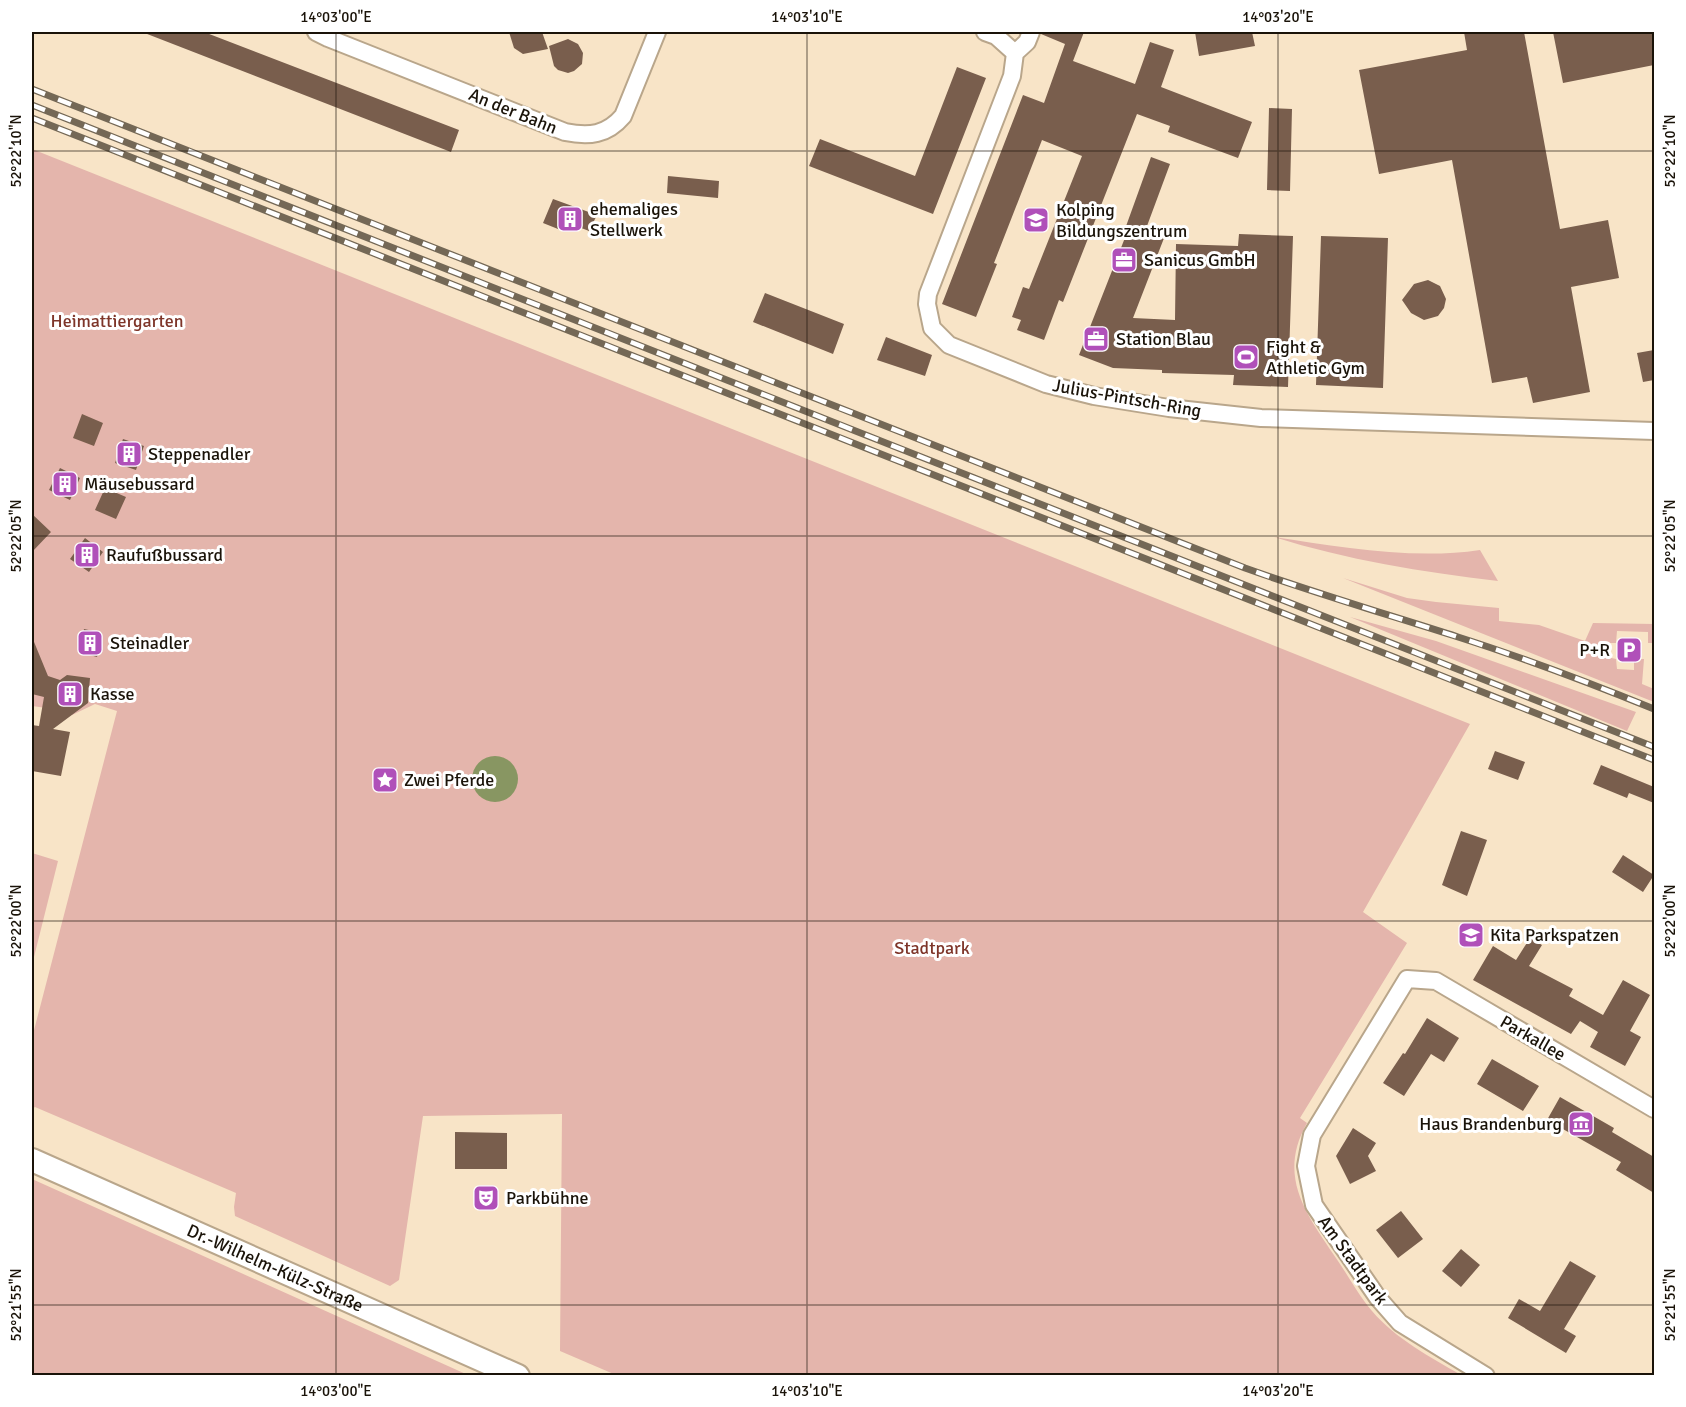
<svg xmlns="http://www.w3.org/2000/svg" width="1686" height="1407" viewBox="0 0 1686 1407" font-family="Signika,sans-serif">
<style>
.green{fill:#e4b5ac}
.water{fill:#889662}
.building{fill:#795e4d}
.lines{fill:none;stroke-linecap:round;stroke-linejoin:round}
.minor-casing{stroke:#b9a68b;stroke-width:20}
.secondary-casing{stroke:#b9a68b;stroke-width:26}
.minor{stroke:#fff;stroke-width:16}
.secondary{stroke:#fff;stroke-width:22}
.rail-casing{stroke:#746856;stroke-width:7}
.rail{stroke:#fff;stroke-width:4.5;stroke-dasharray:14;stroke-linecap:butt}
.ticks{fill:none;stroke:#1a1309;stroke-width:1.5;stroke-opacity:0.45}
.labels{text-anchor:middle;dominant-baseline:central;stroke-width:6;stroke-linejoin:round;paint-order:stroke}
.street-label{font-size:18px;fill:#1a1309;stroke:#fff}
.poi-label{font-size:18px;fill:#1a1309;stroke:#fff;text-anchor:start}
.park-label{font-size:18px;fill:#7e3529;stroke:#fff}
.neatline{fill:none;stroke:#1a1309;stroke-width:2}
.ticks-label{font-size:15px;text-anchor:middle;fill:#1a1309}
</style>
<rect width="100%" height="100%" fill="#f8e4c7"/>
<path class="green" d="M 32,149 L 1470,724 L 1363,912 L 1407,943 L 1300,1118 L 1307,1123 C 1276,1178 1308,1216 1338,1261 C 1349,1277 1359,1296 1372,1311 C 1396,1339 1430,1357 1461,1375 L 616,1375 L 560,1351 L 562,1114 L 423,1116 L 399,1280 L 390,1286 L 235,1216 L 234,1207 L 236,1193 L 35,1107 L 32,1109 L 32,1038 L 117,711 L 95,704 L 72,715 L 61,710 L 32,706 Z
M 1274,537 C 1339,547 1414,560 1480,550 L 1498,581 C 1422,572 1347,560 1274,537 Z
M 1343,578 L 1407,598 L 1436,602 L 1499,608 L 1499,621 L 1539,625 L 1585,641 L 1593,623 L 1654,624 L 1654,643 L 1648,643 L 1648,632 L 1617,631 L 1616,643 L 1609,643 L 1607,657 L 1616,659 L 1617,669 L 1634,670 L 1634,659 L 1644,659 L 1642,684 L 1654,689 L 1654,702 Z
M 1350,617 L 1436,641 L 1636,712 L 1627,731 Z
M 32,853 L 58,861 L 32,965 Z
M 32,1179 L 468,1375 L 32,1375 Z"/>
<path class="water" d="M472 779a23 23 0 1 1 46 0a23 23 0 1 1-46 0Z"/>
<path class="building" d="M 142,32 L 204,32 L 459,130 L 451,152 Z
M 509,32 L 542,32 L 548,49 L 523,54 L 514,48 Z
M 1041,32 L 1084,32 L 1073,61 L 1135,84 L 1150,42 L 1174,50 L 1161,87 L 1252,122 L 1238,158 L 1168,132 L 1170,126 L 1137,114 L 1063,302 L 1059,300 L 1044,340 L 1017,330 L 1021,320 L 1012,317 L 1023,287 L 1029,289 L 1082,156 L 1042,140 L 994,263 L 997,264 L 976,317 L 942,304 L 1023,95 L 1044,103 L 1065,44 L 1041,34 Z
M 1195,32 L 1252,32 L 1255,46 L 1199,56 Z
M 1464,32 L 1524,32 L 1560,229 L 1608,220 L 1619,278 L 1571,287 L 1590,392 L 1533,403 L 1527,377 L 1492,383 L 1452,160 L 1379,174 L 1359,70 L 1467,50 Z
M 1553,32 L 1654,32 L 1654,65 L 1563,83 Z
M 568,39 L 578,44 L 583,53 L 582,64 L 574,71 L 568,73 L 558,70 L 554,66 L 549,46 Z
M 957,67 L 986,78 L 933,214 L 809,166 L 820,139 L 915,176 Z
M 1269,108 L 1292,109 L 1290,191 L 1267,190 Z
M 1151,157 L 1170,164 L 1147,226 L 1166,233 L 1133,318 L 1175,320 L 1176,244 L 1238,246 L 1239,234 L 1293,236 L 1288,387 L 1233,385 L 1234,375 L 1162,373 L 1162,370 L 1113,368 L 1079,355 L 1128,230 L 1125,229 Z
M 668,176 L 719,181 L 718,198 L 667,193 Z
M 553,199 L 597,215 L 589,231 L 566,222 L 563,231 L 543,223 Z
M 1321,236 L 1388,238 L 1383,388 L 1316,385 Z
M 1428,280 L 1440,286 L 1446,299 L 1444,308 L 1438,316 L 1424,320 L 1411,313 L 1402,300 L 1414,284 Z
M 765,293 L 844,324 L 833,354 L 753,322 Z
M 886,337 L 932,355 L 925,376 L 877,360 Z
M 1654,350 L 1654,380 L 1643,382 L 1637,353 Z
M 82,414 L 103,423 L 94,446 L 73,438 Z
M 123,439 L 144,446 L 136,470 L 115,463 Z
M 60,468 L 80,478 L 70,500 L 49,490 Z
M 105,488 L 126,497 L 116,519 L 95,510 Z
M 32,514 L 51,532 L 32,552 Z
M 85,538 L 103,552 L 89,572 L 70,559 Z
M 84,629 L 102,633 L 97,657 L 79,652 Z
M 32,637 L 48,676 L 60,680 L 67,675 L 90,678 L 88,703 L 53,729 L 70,732 L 61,776 L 32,771 L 32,725 L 39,726 L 44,697 L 32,694 Z
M 1495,751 L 1525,762 L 1518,780 L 1488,769 Z
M 1601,765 L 1654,787 L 1654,803 L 1629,793 L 1627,798 L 1593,784 Z
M 1461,831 L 1487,840 L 1467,896 L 1442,885 Z
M 1623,855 L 1654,875 L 1643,892 L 1612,872 Z
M 1530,938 L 1542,945 L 1529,966 L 1573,989 L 1569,996 L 1603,1015 L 1623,980 L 1650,995 L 1630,1031 L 1641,1037 L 1625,1066 L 1590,1047 L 1598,1032 L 1580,1021 L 1571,1034 L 1473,980 L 1493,946 L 1516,960 Z
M 1427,1018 L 1459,1038 L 1444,1062 L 1431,1054 L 1404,1096 L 1383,1083 L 1403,1053 L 1405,1054 Z
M 1492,1059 L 1539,1086 L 1523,1111 L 1477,1084 Z
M 1560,1097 L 1614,1128 L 1612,1132 L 1654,1157 L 1654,1193 L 1616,1170 L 1621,1162 L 1547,1120 Z
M 1353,1128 L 1376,1143 L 1368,1156 L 1376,1171 L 1350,1184 L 1336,1156 Z
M 455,1132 L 507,1133 L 507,1169 L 455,1169 Z
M 1401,1211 L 1423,1239 L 1398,1258 L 1376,1230 Z
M 1461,1249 L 1480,1265 L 1461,1287 L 1442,1271 Z
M 1570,1261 L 1596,1276 L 1564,1329 L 1576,1336 L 1566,1353 L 1508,1318 L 1519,1299 L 1540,1311 Z"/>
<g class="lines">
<g class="minor-casing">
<path id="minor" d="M 316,32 L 328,38 L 565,132 C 589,137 607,135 623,116 L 657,32
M 985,32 L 996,36 L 1015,53
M 1031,32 L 1027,42 L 1015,53 L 1012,76 L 928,294 L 927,304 L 932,328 L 949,345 L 1046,384 L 1094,396 L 1169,408 L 1261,418 L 1654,431
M 1486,1376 L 1400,1323 L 1378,1298 L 1314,1205 L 1306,1166 L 1312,1135 L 1407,979 L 1436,981 L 1654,1109"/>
</g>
<g class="secondary-casing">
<g id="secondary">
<path id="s1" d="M 32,1160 L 518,1376"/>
</g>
</g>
<use href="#minor" class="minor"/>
<use href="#secondary" class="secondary"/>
<g class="rail-casing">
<path id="rail" d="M 32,89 L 1245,568 C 1315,593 1386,614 1458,637 C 1524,658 1590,683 1654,709
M 32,105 L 1654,747
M 32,118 L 1654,760"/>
</g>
<use href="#rail" class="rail"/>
</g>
<path class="ticks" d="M 336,32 L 336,1376M 807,32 L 807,1376M 1278,32 L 1278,1376M 32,151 L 1654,151M 32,536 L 1654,536M 32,921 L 1654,921M 32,1305 L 1654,1305"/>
<defs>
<g id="building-square" transform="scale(1.35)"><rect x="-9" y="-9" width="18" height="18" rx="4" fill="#b050b9" stroke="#fff"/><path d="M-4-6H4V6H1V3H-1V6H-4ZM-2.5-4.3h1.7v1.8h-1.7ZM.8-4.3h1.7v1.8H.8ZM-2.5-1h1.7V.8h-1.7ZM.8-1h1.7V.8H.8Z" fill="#fff"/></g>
<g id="school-square" transform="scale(1.35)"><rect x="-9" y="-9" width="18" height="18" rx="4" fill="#b050b9" stroke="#fff"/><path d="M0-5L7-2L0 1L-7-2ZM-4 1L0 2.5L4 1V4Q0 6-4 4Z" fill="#fff"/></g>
<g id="office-square" transform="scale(1.35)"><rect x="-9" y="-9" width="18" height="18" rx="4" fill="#b050b9" stroke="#fff"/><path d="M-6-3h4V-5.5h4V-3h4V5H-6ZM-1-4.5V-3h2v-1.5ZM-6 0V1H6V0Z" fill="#fff"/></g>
<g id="stadium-square" transform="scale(1.35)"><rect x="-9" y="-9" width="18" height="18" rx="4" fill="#b050b9" stroke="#fff"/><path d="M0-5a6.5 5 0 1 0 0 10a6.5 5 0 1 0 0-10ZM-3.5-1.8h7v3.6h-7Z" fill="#fff"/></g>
<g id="parking-square" transform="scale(1.35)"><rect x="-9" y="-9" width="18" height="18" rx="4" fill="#b050b9" stroke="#fff"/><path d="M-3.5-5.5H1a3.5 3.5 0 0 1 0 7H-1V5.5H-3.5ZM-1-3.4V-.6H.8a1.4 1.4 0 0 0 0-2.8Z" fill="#fff"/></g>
<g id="sight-square" transform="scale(1.35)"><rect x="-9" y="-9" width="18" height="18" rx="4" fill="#b050b9" stroke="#fff"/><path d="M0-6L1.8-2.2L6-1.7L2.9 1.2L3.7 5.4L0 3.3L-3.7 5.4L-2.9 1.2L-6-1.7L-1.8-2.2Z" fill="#fff"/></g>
<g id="museum-square" transform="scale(1.35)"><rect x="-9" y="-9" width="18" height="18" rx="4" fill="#b050b9" stroke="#fff"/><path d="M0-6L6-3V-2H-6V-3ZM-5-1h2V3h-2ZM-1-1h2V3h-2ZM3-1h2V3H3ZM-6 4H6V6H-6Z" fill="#fff"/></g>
<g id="theatre-square" transform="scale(1.35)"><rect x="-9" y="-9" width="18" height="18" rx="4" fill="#b050b9" stroke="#fff"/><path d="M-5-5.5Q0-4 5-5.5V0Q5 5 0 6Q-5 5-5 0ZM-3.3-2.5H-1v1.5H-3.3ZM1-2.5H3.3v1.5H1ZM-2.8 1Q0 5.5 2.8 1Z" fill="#fff"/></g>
</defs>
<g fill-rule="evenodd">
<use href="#building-square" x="570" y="219"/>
<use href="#school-square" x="1036" y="220"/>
<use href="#office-square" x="1124" y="260"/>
<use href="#office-square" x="1096" y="339"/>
<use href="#stadium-square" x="1246" y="357"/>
<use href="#building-square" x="129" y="454"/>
<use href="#building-square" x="65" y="484"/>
<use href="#building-square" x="87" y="555"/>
<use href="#building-square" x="90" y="643"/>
<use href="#parking-square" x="1629" y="650"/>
<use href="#building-square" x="70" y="694"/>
<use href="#sight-square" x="385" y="780"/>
<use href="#school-square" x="1471" y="935"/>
<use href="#museum-square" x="1581" y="1124"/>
<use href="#theatre-square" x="486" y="1198"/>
</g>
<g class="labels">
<g class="street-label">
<text transform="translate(513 111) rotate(22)">An der Bahn</text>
<text transform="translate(1127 398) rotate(10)">Julius-Pintsch-Ring</text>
<text transform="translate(1533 1038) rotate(30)">Parkallee</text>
<text transform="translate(1353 1260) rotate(54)">Am Stadtpark</text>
<text stroke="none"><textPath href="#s1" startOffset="266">Dr.-Wilhelm-Külz-Straße</textPath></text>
</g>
<g class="poi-label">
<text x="590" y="209">ehemaliges<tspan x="590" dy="21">Stellwerk</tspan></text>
<text x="1056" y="210">Kolping<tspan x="1056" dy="21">Bildungszentrum</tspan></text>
<text x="1144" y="260">Sanicus GmbH</text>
<text x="1116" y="339">Station Blau</text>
<text x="1266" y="347">Fight &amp;<tspan x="1266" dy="21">Athletic Gym</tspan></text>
<text x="148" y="454">Steppenadler</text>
<text x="84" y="484">Mäusebussard</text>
<text x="106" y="555">Raufußbussard</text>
<text x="110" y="643">Steinadler</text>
<text x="1610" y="650" text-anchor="end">P+R</text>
<text x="90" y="694">Kasse</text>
<text x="404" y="780">Zwei Pferde</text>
<text x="1490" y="935">Kita Parkspatzen</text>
<text x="1562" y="1124" text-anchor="end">Haus Brandenburg</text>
<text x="506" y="1198">Parkbühne</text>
</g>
<g class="park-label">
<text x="117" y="321">Heimattiergarten</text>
<text x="932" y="948">Stadtpark</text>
</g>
</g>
<rect width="1686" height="1407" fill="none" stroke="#ffffff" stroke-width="66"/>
<rect x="33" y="33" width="1620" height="1341" class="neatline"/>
<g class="ticks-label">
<text x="336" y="22">14°03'00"E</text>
<text x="807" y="22">14°03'10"E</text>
<text x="1278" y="22">14°03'20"E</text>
<text transform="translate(16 151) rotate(-90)" y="5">52°22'10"N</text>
<text transform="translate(1670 151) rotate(-90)" y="5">52°22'10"N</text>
<text transform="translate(16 536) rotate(-90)" y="5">52°22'05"N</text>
<text transform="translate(1670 536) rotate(-90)" y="5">52°22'05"N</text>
<text transform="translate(16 921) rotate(-90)" y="5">52°22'00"N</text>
<text transform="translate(1670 921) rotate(-90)" y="5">52°22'00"N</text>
<text transform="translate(16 1305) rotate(-90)" y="5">52°21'55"N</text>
<text transform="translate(1670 1305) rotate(-90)" y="5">52°21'55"N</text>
<text x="336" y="1396">14°03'00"E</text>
<text x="807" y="1396">14°03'10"E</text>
<text x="1278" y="1396">14°03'20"E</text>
</g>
</svg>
